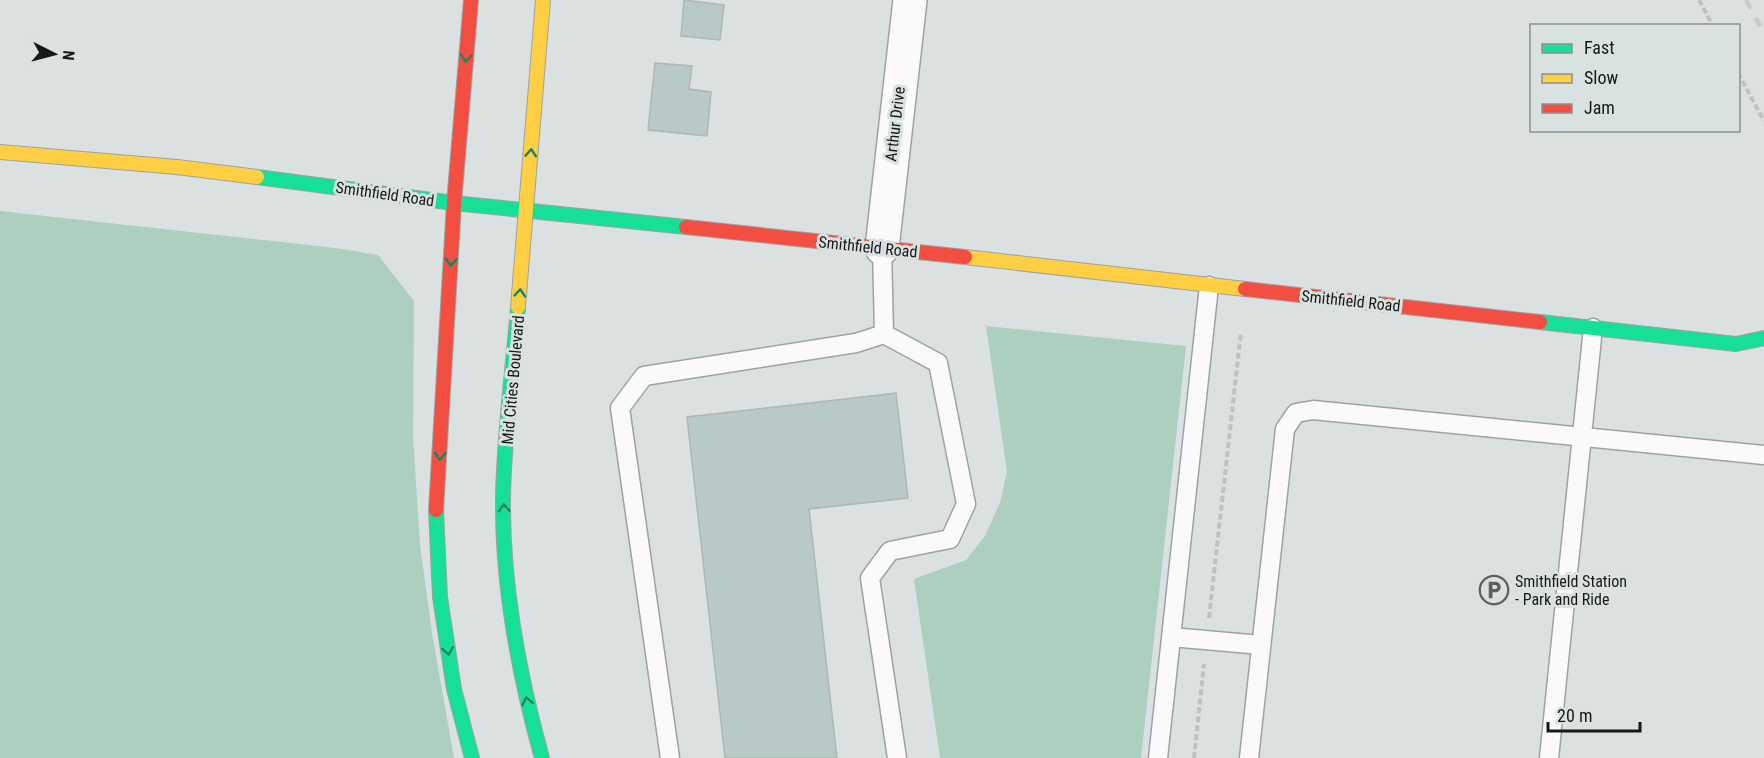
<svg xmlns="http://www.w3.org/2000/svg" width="1764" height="758" viewBox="0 0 1764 758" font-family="'Roboto Condensed',sans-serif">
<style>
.green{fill:#accfc0}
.building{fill:#b7cac7;stroke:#b1b5b4;stroke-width:1.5}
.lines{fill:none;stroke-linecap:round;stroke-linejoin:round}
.lane-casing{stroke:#9fa2a3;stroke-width:21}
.street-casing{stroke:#9fa2a3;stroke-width:36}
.fast-casing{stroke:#9fa2a3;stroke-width:16}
.slow-casing{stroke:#9fa2a3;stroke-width:16}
.jam-casing{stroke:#9fa2a3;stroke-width:16}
.path{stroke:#bfc0c0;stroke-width:4;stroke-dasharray:6 3;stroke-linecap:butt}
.lane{stroke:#fafafa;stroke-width:18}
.street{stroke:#fafafa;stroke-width:33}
.fast{stroke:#16e098;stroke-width:14}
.slow{stroke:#ffcf43;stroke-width:14}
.jam{stroke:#f24e42;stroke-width:14}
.rail{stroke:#c7c9c9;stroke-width:4.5;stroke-dasharray:10 10;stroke-linecap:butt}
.oneway{stroke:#16865f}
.labels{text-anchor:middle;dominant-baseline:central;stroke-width:6;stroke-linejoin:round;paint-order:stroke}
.street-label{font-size:16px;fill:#171919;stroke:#dae1e1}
.poi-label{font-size:16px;fill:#171919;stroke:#dae1e1;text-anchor:start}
</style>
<rect width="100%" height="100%" fill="#dbe0e0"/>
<path class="green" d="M 0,211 L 336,248 L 378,255 L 414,301 L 413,436 L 420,545 L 432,633 L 454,758 L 0,758 Z
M 986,326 L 1186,346 L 1141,758 L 940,758 L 914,579 L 966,560 L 985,536 L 1000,503 L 1007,472 Z"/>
<path class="building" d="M 684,0 L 724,5 L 720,40 L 681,36 Z
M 655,63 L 692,66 L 689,89 L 711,92 L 707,136 L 648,130 Z
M 896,393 L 908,498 L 809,509 L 837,758 L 725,758 L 687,417 Z"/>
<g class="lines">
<g class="lane-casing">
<path id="lane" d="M 882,248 L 884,334
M 1171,637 L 1261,645
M 670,758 L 620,408 L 644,376 L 856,343 L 884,334 L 938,363 L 966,504 L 950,539 L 890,551 L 870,578 L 897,758
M 1158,758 L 1209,286
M 1249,758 L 1285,429 L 1296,413 L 1313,410 L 1764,455
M 1549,758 L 1593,328"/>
</g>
<g class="street-casing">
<path id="street" d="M 882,248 L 910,0"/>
</g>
<g class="fast-casing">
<path id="fast" d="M 257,177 L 454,203 L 686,227
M 518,307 C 513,370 504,434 503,498 C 502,585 519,675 542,758
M 1540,322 L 1736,344 L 1764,338
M 436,510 L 440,597 L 454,689 L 472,758"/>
</g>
<g class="slow-casing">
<path id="slow" d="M 0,152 L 177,167 L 257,177
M 965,257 L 1245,289
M 518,307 L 543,0"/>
</g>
<g class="jam-casing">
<path id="jam" d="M 686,227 L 965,257
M 1245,289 L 1540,322
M 436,510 L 454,203 L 471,0"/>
</g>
<path class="path" d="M 1699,0 L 1713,26
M 1738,73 L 1764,121
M 1209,618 L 1241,332
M 1194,758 L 1204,664"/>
<use href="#lane" class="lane"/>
<use href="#street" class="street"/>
<use href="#fast" class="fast"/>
<use href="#slow" class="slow"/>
<use href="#jam" class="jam"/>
<path class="rail" d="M 1746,0 L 1764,33"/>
</g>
<defs><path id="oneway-chevron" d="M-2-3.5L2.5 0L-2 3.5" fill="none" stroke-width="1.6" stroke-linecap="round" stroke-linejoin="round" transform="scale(1.5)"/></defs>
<g class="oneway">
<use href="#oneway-chevron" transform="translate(466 58) rotate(95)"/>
<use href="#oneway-chevron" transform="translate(531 153) rotate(-86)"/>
<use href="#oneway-chevron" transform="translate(451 262) rotate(93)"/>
<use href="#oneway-chevron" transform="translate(520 293) rotate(-85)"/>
<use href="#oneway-chevron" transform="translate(440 456) rotate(93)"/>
<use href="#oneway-chevron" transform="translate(504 508) rotate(-93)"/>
<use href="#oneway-chevron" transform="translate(448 651) rotate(81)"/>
<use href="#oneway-chevron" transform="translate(527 701) rotate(-102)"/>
</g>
<defs>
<g id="parking-ring" transform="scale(1.5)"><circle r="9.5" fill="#dae1e1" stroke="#5c5f5f" stroke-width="1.5"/><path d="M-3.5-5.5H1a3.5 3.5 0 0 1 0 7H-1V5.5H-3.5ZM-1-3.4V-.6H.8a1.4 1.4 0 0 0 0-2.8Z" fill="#5c5f5f"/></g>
</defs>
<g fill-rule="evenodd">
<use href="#parking-ring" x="1494" y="590"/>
</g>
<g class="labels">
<g class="street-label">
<text transform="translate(895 124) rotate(-83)">Arthur Drive</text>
<text transform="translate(385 194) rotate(8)">Smithfield Road</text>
<text transform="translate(868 247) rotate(6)">Smithfield Road</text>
<text transform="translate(1351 301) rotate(6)">Smithfield Road</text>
<text transform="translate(513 380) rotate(-85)">Mid Cities Boulevard</text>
</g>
<g class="poi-label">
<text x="1515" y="581">Smithfield Station<tspan x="1515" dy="18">- Park and Ride</tspan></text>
</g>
</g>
<rect x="1530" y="24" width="210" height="108" fill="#dae1e1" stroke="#8c9191" stroke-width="1.5"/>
<rect x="1542" y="44" width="30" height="9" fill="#16e098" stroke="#8c9191" stroke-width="1.5"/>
<text x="1584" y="54" font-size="18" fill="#171919">Fast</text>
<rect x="1542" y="74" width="30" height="9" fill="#ffcf43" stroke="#8c9191" stroke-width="1.5"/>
<text x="1584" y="84" font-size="18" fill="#171919">Slow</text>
<rect x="1542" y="104" width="30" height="9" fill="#f24e42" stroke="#8c9191" stroke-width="1.5"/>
<text x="1584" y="114" font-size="18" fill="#171919">Jam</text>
<g transform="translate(54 54) rotate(96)" stroke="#dae1e1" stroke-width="4.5" paint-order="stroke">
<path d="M0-4.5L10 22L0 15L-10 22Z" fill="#171919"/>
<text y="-9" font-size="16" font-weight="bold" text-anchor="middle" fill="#171919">N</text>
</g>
<path d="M1548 722v9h92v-9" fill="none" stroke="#171919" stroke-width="3"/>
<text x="1557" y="722" font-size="18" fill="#171919" stroke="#dae1e1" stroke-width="4.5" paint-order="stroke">20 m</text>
</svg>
